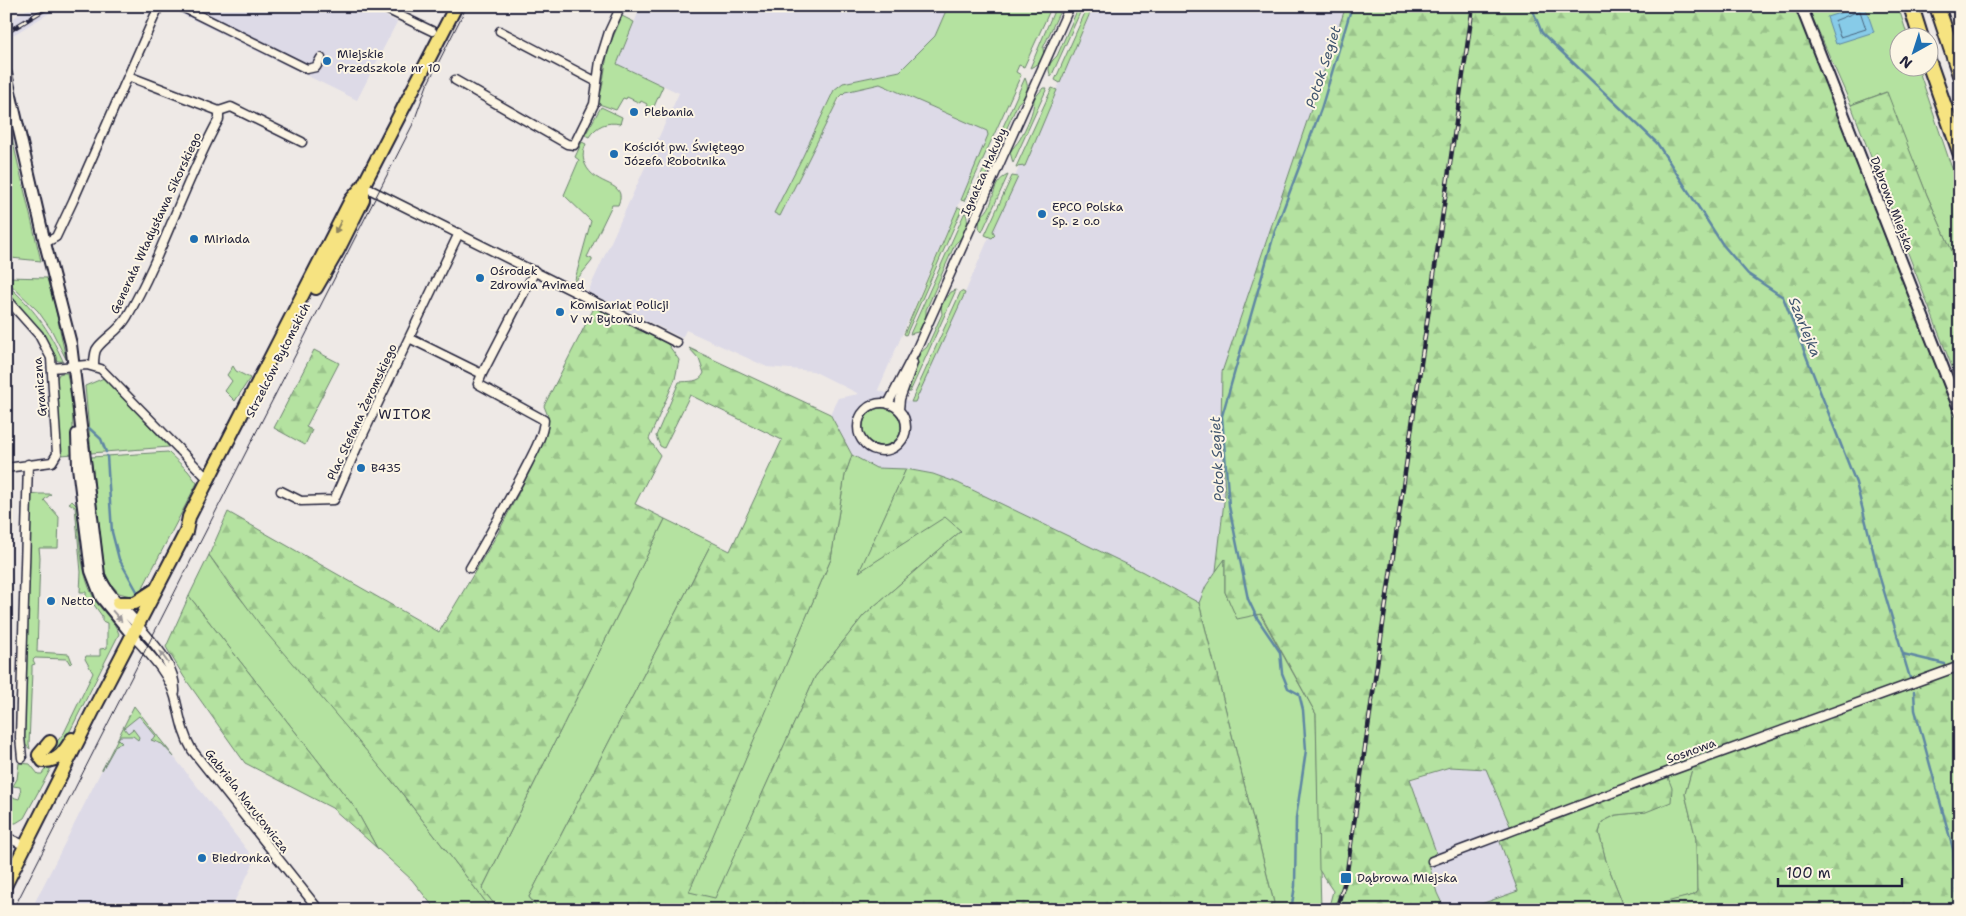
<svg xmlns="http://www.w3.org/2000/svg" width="1966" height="916" viewBox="0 0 1966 916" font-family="'Shantell Sans',sans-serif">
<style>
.built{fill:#dddae7}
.grass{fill:#b4e2a0;stroke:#6b826e}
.forest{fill:url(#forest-firs);stroke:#6b826e}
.water{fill:#87cbe8;stroke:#5f87a3}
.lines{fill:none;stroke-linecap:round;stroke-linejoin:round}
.shore{stroke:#4a6680;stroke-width:1}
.stream{stroke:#5f87a3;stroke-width:2.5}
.minor-casing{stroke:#22223b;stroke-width:11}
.tertiary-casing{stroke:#22223b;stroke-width:14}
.trunk-casing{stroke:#22223b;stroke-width:16}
.motorway-casing{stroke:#22223b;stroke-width:18}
.minor{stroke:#fcf5e5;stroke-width:8}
.tertiary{stroke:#fcf5e5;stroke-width:10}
.trunk{stroke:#f6e381;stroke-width:12}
.motorway{stroke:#f6e381;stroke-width:14}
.tram{stroke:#22223b;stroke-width:1}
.rail-casing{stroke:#22223b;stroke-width:4.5}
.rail{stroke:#fcf5e5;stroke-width:2.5;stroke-dasharray:8;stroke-linecap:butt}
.oneway{fill:#8c825e}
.oneway2{fill:#9a9698}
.poi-dot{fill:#1f6fb2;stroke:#fcf5e5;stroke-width:2}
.labels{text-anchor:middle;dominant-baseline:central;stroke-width:4;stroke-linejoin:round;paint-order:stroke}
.poi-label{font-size:12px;fill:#22223b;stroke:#fcf5e5;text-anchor:start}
.street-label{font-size:12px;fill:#22223b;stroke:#fcf5e5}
.water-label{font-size:14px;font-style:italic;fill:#40556f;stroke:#fcf5e5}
.neighbourhood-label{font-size:14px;letter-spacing:1px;fill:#22223b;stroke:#fcf5e5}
</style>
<defs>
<pattern id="forest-firs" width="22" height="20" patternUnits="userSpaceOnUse" patternTransform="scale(1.25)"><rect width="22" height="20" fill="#b4e2a0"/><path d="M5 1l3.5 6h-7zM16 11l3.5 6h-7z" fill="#9ac28b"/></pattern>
</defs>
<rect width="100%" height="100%" fill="#eee9e6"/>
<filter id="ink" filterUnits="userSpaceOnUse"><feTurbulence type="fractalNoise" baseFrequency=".02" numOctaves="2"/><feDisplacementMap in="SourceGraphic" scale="10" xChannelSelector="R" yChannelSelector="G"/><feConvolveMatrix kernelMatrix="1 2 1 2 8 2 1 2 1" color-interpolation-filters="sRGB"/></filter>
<g filter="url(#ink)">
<path class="built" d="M 33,6 L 61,6 L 8,38 L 7,22 Z
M 165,6 L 367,6 L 397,22 L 357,100 Z
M 641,6 L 948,6 L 935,36 L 900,71 L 843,83 L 832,93 L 803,156 L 845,92 L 880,84 L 987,131 L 989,135 L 878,390 L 911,402 L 965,293 L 1036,128 L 1039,129 L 1094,6 L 1346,6 L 1222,372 L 1221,427 L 1225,493 L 1216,571 L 1206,586 L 1199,603 L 1143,572 L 958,483 L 933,474 L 906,469 L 876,468 L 865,463 L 852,454 L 830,414 L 838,398 L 859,394 L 813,371 L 767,367 L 686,330 L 682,338 L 588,292 L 679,93 L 617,64 Z
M 134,706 L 255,860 L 230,910 L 31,910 Z
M 1450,767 L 1487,769 L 1512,832 L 1500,842 L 1519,891 L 1464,910 L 1445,910 L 1437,893 L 1410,780 Z"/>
<path class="grass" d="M 948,6 L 1052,6 L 1024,67 L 1019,65 L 1016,72 L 1021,75 L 964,201 L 961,200 L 988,135 L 987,131 L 880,84 L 845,92 L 839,98 L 780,216 L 774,213 L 803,156 L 834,90 L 843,83 L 900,71 L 935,36 Z
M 1056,6 L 1065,6 L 1058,15 L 1043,48 L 1044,56 L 1040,63 L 1030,68 Z
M 1079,6 L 1083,6 L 1051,77 C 1047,68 1049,63 1057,56 Z
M 1088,6 L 1093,6 L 1060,83 L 1055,80 Z
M 1819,6 L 1898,6 L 1908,37 L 1898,38 L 1898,68 L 1918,68 L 1960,192 L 1960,269 L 1927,195 L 1886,92 L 1851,105 L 1810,12 Z
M 622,16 L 634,22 L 617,64 L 663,86 L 652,111 L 646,108 L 647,104 L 641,101 L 640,103 L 627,97 L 626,99 L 623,98 L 616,110 L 599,104 L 591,122 L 590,120 L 602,88 L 608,49 Z
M 1025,78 C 1030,89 1027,96 1018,103 L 982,184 L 982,193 L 975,201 L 969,202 Z
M 1043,88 L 1047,88 L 1013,163 L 1010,152 C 1013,147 1017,144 1020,139 C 1026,127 1034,113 1034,99 Z
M 1052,88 L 1057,90 C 1046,115 1036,141 1025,166 L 1016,167 Z
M 601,107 L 622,117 L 620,124 C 607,121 596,126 589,137 L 585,135 Z
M 6,113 L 41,261 L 11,258 L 6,260 Z
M 582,142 L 586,144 C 583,151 582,157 585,164 C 595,188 629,180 618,205 L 612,205 L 587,257 L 592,259 L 592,261 L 574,283 L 591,221 L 564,195 L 579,160 L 575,157 Z
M 1008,175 L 982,232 C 977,228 980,221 981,216 C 998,205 988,183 1008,175 Z
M 1012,176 L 1018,177 L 993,231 L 995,235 L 992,238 L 985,235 Z
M 958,207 L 962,209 L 906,335 L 904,334 Z
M 965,212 C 971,224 965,235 955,244 L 926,310 L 926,318 L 918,332 L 910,334 Z
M 6,277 L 47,278 L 55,306 L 66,359 L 52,331 L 38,311 L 6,280 Z
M 6,284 C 34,308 48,328 63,361 C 52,363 52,350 47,343 C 36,324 20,307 6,290 Z
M 956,290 L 910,392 L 906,392 L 917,361 L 920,353 L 927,347 L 942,314 L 941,306 L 951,292 Z
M 961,291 L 965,293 L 915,402 L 911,402 Z
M 233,366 L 236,371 L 250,378 L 235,401 L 225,391 L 232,381 L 227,375 Z
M 63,373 L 67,373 L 72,402 L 74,454 L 61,455 L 56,380 L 59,374 Z
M 104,378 L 107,381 L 169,447 L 91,453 L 85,386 Z
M863 427a19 19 0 1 1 38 0a19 19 0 1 1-38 0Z
M 168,452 L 188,471 L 197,483 L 141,591 L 134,597 L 119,593 L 110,583 L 105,573 L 91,457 Z
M 852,455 L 876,468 L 906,469 L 860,571 L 945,516 L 961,531 L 864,615 L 815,677 L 715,899 L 688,892 L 831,559 L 845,475 Z
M 37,494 L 51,494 L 44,500 L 59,517 L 58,548 L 39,548 L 40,557 L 37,652 L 69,654 L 72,662 L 70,664 L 67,659 L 35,658 L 33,660 L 35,664 L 32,665 L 32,671 L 29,744 L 30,749 L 23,743 L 31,495 Z
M 72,501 L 77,506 C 80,536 79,571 94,598 C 101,611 115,621 119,634 L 64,743 L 53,753 L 49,751 L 64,733 L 93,673 L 85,659 L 86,656 L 100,656 L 100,649 L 107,648 L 107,623 L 102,621 L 102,616 L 92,602 L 86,601 L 86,592 L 80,592 L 81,572 L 75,507 L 69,503 Z
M 665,519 L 712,542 L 529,897 L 539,910 L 499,910 L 482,889 Z
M 209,555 L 231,587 L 397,787 L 492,910 L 436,910 L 412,880 L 377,848 L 355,808 L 189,596 Z
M 1225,558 L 1225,592 L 1237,618 L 1260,614 L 1316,714 L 1321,910 L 1265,910 L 1274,903 L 1199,603 L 1206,586 Z
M 134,706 L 174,757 L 162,744 L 151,740 L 156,736 L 139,716 L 124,728 L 128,733 L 133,729 L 139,737 L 138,740 L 133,736 L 120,736 L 118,739 L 122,743 L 116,745 L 102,770 Z
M 19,763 L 30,764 L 38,774 L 42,774 L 46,768 L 50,766 L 50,770 L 24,818 L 16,823 L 6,823 L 11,812 L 12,797 L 19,799 L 21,793 L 20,787 L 13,786 L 17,779 Z
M 1693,766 L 1685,794 L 1696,839 L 1697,891 L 1694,895 L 1655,906 L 1631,910 L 1623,904 L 1606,861 L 1599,833 L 1602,822 L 1616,815 L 1646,812 L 1667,775 Z"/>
<path class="forest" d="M 1346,6 L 1795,6 L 1960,428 L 1960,661 L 1511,828 L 1486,769 L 1450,767 L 1410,779 L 1436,852 L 1428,861 L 1437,893 L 1445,910 L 1328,910 L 1333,891 L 1319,870 L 1316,714 L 1261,614 L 1237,619 L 1225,592 L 1225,559 L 1216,571 L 1225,493 L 1221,427 L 1222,372 Z
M 1887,92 L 1927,195 L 1960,269 L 1960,388 L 1851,105 Z
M 595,306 L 667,343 L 679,360 L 675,379 L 649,439 L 660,455 L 635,504 L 665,519 L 482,889 L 499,910 L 492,910 L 397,787 L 264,630 L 209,555 L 228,512 L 439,632 L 498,533 L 533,465 L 547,432 L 548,416 L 544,406 Z
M 689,348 L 830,414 L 852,455 L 845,475 L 831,559 L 689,892 L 715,898 L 815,677 L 864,615 L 961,531 L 945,517 L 859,572 L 906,469 L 933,474 L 958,483 L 1143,572 L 1199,603 L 1274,903 L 1265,910 L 539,910 L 529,897 L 712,542 L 730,551 L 782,440 L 690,395 L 664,448 L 660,446 L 656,436 L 679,382 C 689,381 700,383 704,373 L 699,359 Z
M 314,350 L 339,363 L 306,427 L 312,430 L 305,445 L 274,428 Z
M 189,596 L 355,808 L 377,848 L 332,808 L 245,763 L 184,677 L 166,647 Z
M 1960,670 L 1960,910 L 1635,910 L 1694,895 L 1697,891 L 1696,839 L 1685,794 L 1693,766 Z
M 1667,775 L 1672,788 L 1671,802 L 1646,812 L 1616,815 L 1602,822 L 1599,833 L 1606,861 L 1623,904 L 1631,910 L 1464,910 L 1518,891 L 1500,842 L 1512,832 Z"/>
<path class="water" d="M 1861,6 L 1865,6 L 1874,32 L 1836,44 L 1827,17 Z"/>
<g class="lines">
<path class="shore" d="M 1860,11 L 1866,29 L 1840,37 L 1835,21 Z"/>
<path class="stream" d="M 1531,6 L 1542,33 L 1657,143 L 1723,245 L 1748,274 L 1783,297 L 1856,483 L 1880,578 L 1910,678
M 89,428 L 101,439 L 106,452
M 107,456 L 112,532 L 119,559 L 138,593
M 1903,654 L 1945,664
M 1914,692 L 1915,710 L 1953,849 L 1957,910
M 1291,910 L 1295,886 L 1296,818 L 1306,750 L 1303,710 L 1299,694 L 1288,688 L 1282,673 L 1280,652 L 1257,618 L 1248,599 L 1229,506 L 1222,416 L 1275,231 L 1321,109 L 1352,6"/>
<g class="minor-casing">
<path id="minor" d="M 180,6 L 307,69 L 316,67 L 321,58
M 380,6 L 432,31
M 500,31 L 597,82
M 128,76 L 219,111 L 231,107 L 302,142
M 455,80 L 567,144 L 574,145 L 594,104 L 600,61 L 609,32 L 621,6
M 363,186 L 677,343
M 45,243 L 56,237 L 73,201 L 159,6
M 6,298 L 39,335 L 51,358 L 57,454 L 52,462 L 6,468
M 409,338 L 482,374 L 535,271
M 94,366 C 94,361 94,351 98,347 C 107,336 119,331 127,317 C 163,254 184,183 219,119 L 219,111
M 52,368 L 87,365 L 101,369 L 209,480
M858 427a24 24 0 1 1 48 0a24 24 0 1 1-48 0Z
M 888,404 L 918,346 L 1070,6
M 899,410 L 900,399 L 913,363
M 281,491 L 301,501 L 334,500 L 358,445 L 459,233
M 470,568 C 488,538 504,508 521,477 C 529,460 543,439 544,420 L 478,384 L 482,374
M 138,625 C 154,644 176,665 175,692
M 133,636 C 149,654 168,672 175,697 C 180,716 182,733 192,750 L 319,910
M 22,758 L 20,737 L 28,464
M 6,837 L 26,846
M 1432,861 L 1673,770 L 1960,666"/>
</g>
<g class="tertiary-casing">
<path id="tertiary" d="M 1801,6 L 1960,411
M 6,74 L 45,243 L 71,344 L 99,575 C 107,595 124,609 138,625
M 77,434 L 78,467 L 91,571 L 101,597 L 133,636"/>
</g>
<g class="trunk-casing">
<path id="trunk" d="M 316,288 L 338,250 L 363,200 L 363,186
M 118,603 L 135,603 L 155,590
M 50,742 L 39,755 L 43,761 C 58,762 65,751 72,739
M 6,884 L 95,707 L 186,532 L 189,517 L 351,200 L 363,186 L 456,6"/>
</g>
<g class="motorway-casing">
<path id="motorway" d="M 1911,6 L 1921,38
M 1937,6 L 1960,75
M 1928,60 L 1960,152"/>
</g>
<use href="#minor" class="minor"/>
<use href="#tertiary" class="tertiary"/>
<use href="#trunk" class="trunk"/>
<use href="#motorway" class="motorway"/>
<path class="tram" d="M 13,910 L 413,124 L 427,85 L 467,6"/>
<g class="rail-casing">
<path id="rail" d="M 6,33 L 50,6
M 1336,910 L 1346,878 L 1473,6"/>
</g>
<use href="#rail" class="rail"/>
</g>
<defs><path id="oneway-solid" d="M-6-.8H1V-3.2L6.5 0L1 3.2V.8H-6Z" transform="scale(1.25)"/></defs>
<use class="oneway" href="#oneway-solid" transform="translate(338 227) rotate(117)"/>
<g class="oneway2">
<use href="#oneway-solid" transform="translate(117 616) rotate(49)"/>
<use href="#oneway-solid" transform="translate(164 657) rotate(-125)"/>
</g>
</g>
<g class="poi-dot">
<circle cx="327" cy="61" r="5"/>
<circle cx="634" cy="112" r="5"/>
<circle cx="614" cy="154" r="5"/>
<circle cx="1042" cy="214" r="5"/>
<circle cx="194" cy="239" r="5"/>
<circle cx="480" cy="278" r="5"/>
<circle cx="560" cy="312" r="5"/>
<circle cx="361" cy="468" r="5"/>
<circle cx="51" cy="601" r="5"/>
<circle cx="202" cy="858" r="5"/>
<rect x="1340" y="872" width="12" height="12" rx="2.5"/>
</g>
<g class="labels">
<g class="poi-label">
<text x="337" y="54">Miejskie<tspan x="337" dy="14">Przedszkole nr 10</tspan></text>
<text x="644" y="112">Plebania</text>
<text x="624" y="147">Kościół pw. Świętego<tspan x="624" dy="14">Józefa Robotnika</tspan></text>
<text x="1052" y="207">EPCO Polska<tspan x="1052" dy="14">Sp. z o.o</tspan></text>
<text x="204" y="239">Miriada</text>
<text x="490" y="271">Ośrodek<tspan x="490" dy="14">Zdrowia Avimed</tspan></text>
<text x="570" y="305">Komisariat Policji<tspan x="570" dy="14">V w Bytomiu</tspan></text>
<text x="371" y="468">B435</text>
<text x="61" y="601">Netto</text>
<text x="212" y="858">Biedronka</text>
<text x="1357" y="878">Dąbrowa Miejska</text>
</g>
<g class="street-label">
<text transform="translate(984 172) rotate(-66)">Ignatza Hakuby</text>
<text transform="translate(1892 204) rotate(69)">Dąbrowa Miejska</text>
<text transform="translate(156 223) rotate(-65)">Generała Władysława Sikorskiego</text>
<text transform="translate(278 360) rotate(-63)">Strzelców Bytomskich</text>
<text transform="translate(40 387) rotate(-95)">Graniczna</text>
<text transform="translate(362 412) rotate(-65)">Plac Stefana Żeromskiego</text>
<text transform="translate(1691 751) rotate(-20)">Sosnowa</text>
<text transform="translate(247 801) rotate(52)">Gabriela Narutowicza</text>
</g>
<g class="water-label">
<text transform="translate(1323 67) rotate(-72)">Potok Segiet</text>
<text transform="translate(1805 327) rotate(68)">Szarlejka</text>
<text transform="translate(1217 459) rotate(-93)">Potok Segiet</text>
</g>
<g class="neighbourhood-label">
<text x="405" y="414">WITOR</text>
</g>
</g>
<rect width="1966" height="916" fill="none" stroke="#fcf5e5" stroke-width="25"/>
<rect x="12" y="12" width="1941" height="891" fill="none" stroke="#22223b" stroke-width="2" filter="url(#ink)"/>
<g transform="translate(1914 52) rotate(219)"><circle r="24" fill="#fcf5e5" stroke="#a5a1a1"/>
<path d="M0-4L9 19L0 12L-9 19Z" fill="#1f6fb2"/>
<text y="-8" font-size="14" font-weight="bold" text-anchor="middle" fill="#22223b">N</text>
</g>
<path d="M1778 878v8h124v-8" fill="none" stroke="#22223b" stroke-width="2.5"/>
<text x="1786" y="878" font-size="15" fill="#22223b" stroke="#fcf5e5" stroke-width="4" paint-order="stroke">100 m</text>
</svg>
